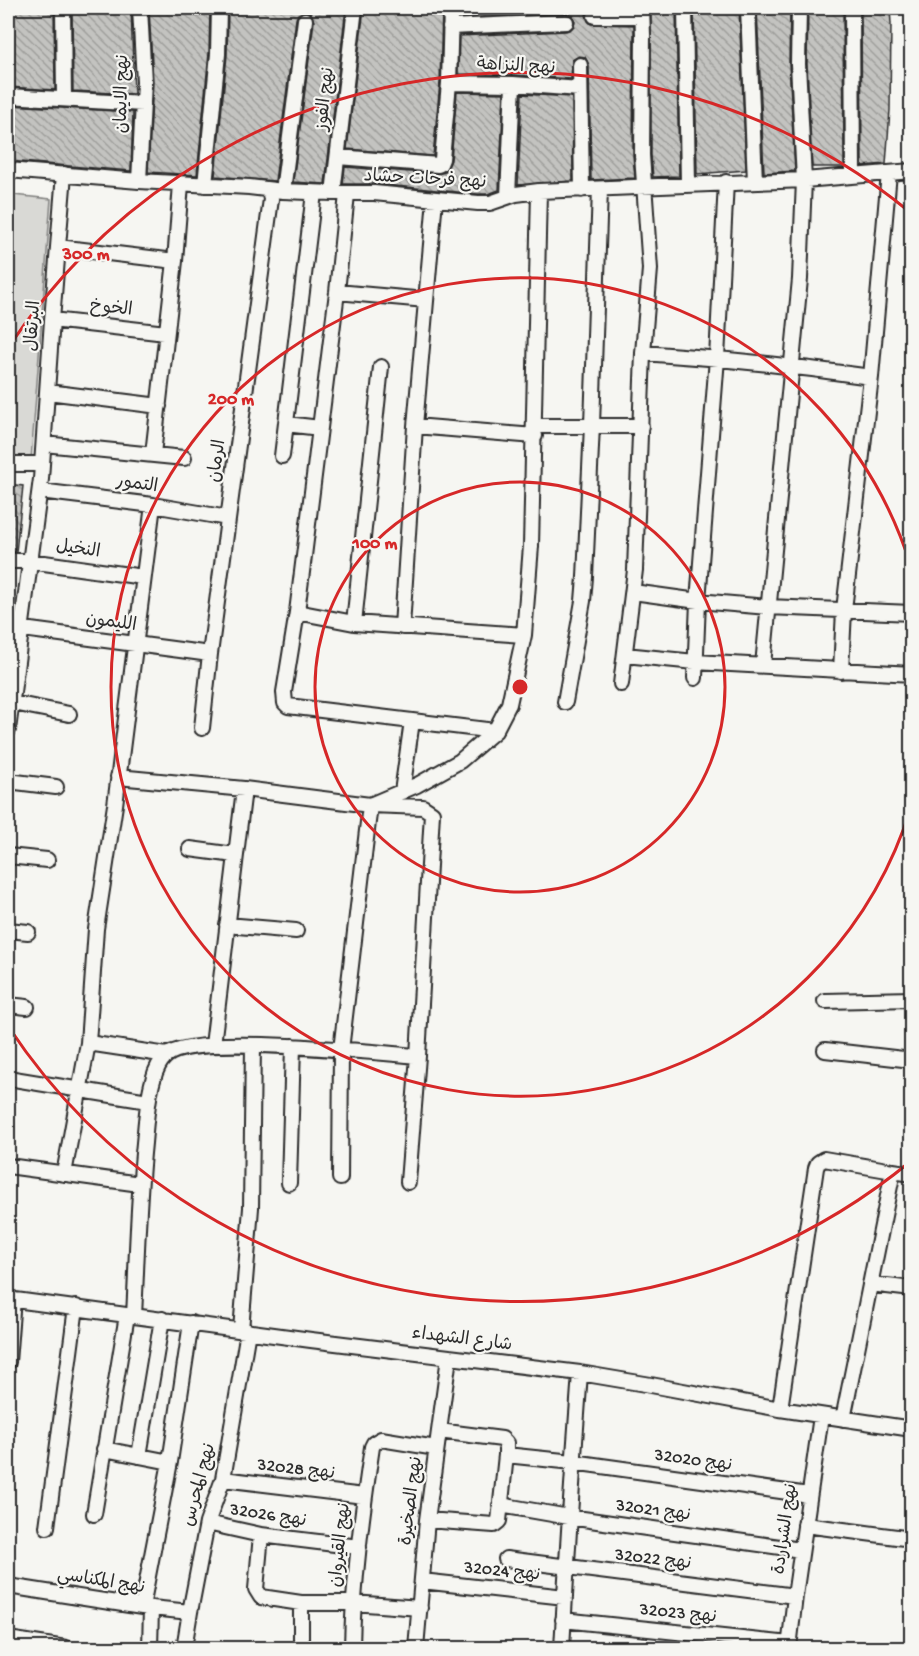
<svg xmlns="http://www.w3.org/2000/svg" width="919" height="1656" viewBox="0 0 919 1656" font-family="'Gochi Hand','Playpen Sans Arabic',sans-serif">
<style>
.garden{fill:#d9d9d5;stroke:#828280;stroke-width:1.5}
.building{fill:url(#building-back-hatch);stroke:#2b2b2b;stroke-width:1.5}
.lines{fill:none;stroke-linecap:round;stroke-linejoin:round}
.minor-casing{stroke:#2b2b2b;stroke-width:18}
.minor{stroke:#f6f6f2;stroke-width:14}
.ring{fill:none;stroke:#d62828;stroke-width:3}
.labels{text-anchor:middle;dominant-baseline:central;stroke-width:4.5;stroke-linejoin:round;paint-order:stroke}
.street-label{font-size:18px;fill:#2b2b2b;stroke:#f6f6f2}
.centre{fill:#d62828;stroke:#f6f6f2;stroke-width:3}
.ring-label{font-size:18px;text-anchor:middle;font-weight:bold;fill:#d62828;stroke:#f6f6f2;stroke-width:4.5;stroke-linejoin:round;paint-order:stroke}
</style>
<defs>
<pattern id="building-back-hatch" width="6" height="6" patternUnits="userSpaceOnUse" patternTransform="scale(1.5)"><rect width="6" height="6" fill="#c3c3c0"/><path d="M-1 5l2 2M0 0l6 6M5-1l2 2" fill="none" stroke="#9f9f9c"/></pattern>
</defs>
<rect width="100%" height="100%" fill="#f6f6f2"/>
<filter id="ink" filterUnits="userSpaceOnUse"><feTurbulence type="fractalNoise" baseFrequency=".0167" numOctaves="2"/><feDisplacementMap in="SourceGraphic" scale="12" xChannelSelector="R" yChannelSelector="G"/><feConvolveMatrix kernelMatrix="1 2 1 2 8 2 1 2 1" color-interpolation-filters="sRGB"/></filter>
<g filter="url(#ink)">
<path class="garden" d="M 13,195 L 51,199 L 31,460 L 8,460 L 8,206 L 10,206 Z"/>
<path class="building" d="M 8,8 L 54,8 L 55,90 L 8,87 Z
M 72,8 L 131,8 L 134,94 L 73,91 Z
M 149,8 L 210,8 L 209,53 L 197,175 L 148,172 L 153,82 Z
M 228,8 L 346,8 L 325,184 L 293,182 L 314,21 L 311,13 L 306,11 L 298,14 L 296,19 L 275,181 L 215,176 L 227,55 Z
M 364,8 L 442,8 L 440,82 L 433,156 L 347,149 Z
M 460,8 L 593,8 L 588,11 L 586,15 L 588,21 L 591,24 L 634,25 L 633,155 L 635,178 L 591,180 L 589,65 L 585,57 L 579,56 L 572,60 L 571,79 L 514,75 L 458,74 L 459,36 L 566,31 L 571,29 L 574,26 L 575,21 L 573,17 L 566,13 L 460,18 Z
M 651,8 L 676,8 L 679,176 L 653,177 L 651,155 Z
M 694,8 L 739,8 L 746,170 L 697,174 Z
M 757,8 L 790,8 L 789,64 L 795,171 L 764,173 Z
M 808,8 L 843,8 L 844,167 L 812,167 L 807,64 Z
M 861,8 L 890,8 L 891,24 L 890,110 L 886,164 L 862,166 Z
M 457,92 L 504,93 L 499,190 L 488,194 L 478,194 L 375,184 L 343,184 L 345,167 L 437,174 L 445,172 L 448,167 L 451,160 Z
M 522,94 L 572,97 L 573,181 L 518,185 Z
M 8,105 L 133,112 L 131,171 L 8,161 Z
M 8,484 L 23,486 L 16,552 L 8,552 Z"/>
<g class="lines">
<g class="minor-casing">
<path id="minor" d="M 63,8 L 64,98
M 685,8 L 688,184
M 748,8 L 755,182
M 852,8 L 853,175
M 595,16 L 642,16
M 450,27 L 566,22
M 580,65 L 582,190
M 449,83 L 513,84 L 580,89
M 8,96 L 143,104
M 338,157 L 438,165 L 440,164 L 442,159 L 449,83 L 451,8
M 8,170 L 139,181 L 249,187 L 283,191 L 333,193 L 374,193 L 478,203 L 490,203 L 516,194 L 539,191 L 804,180 L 912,171
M 139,181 L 144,82 L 140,8
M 205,185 L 218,54 L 219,8
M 283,191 L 305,20
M 333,193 L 355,8
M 347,194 L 337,292 L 297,612 L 284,692 L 285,703 L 288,706 L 495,731
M 508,196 L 513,84
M 58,247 L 175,261
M 337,292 L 426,300
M 52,320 L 166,333
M 643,353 C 720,358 795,366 871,377
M 48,392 L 159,406
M 286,424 L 320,428
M 415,426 L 535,436
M 535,426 L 641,426
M 44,444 L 184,458
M 153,454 L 175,261 L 181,184
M 282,456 L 314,193
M 8,464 L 42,464
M 40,491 L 153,505 L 228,518
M 8,561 L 30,561 L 143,577
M 633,592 L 698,601 L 768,607 L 912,613
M 297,612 L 354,623 L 524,635
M 354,623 L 381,367
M 8,627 L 210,654
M 402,627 L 415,426 L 435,199
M 625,655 L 695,662 L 912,674
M 763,665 L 800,279 L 804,180 L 798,64 L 799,8
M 841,671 L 844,610 L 871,377 L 889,173
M 695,678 L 698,601 L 717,358 L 726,182
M 621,684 L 635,570 L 643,353 L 650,269 L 642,155 L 643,35 L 642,8
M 8,702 L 69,714
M 565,702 L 583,601 L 585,577 L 592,425 L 600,189
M 202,728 L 210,654 L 271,199 L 269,190
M 8,730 L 41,479 L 52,320 L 64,174
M 118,777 L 244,789 L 370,805 L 423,807 L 432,813 L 418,1056 L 408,1182
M 8,781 L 56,787
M 402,792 L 412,721
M 190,849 L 235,855
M 8,856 L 47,860
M 227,925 L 296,931
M 8,930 L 28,932
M 825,1001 L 912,999
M 8,1005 L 27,1007
M 88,1043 L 167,1055
M 213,1045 L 244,789
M 825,1050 L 912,1060
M 8,1078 L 148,1101
M 8,1166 L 140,1184
M 64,1174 L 88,1043 L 96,929 L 115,805 L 153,505
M 340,1178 L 341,1050 L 370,805 L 417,785 L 460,761 L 495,731 L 509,704 L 524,635 L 531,546 L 539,191
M 289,1183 L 293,1046
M 870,1284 L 912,1289
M 8,1299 L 311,1340 L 580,1373 L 651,1385 L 780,1409 L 912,1429
M 134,1316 C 137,1258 138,1201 144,1143 C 146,1122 147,1100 153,1080 C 155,1072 159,1062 166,1056 C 191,1032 377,1053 418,1056
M 241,1330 L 251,1208 L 253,1045
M 8,1362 L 13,1299
M 780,1409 L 816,1168 L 818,1163 L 824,1159 L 893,1171
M 843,1419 L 893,1171 L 912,1174
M 439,1431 L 502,1439 L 506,1443 L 506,1455
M 104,1449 L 170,1462
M 139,1456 L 162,1319
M 223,1479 L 364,1496
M 500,1505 L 569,1517 L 801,1550
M 94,1514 L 127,1315
M 427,1520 L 494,1525 L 499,1521 L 506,1455 L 573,1462 L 809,1495
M 207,1523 L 261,1535 L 359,1547
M 805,1525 L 912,1539
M 47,1527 L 76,1307
M 261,1535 L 256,1589 L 261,1597 L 301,1603 L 353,1603 L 420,1608
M 506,1559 L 795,1596
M 422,1581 L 565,1597
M 8,1586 L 142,1607 L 190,1612
M 301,1603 L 301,1648
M 142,1607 L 170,1462 L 191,1323
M 563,1620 L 790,1644
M 8,1639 L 66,1648
M 150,1648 L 151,1608
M 184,1648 L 190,1612 L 207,1523 L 223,1479 L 248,1331
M 352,1648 C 353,1581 362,1514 372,1447 L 374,1443 L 381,1439 L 436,1448
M 416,1648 L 427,1520 L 449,1357
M 562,1648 C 567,1557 573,1465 580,1373
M 789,1648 L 795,1596 L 821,1416"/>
</g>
<use href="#minor" class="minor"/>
</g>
</g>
<g class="ring">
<circle cx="520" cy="687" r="205"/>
<path d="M911 807A409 409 0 1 1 911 567"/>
<path d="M911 1161A614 614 0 0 1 8 1026M8 348A614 614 0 0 1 911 213"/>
</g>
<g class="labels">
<g class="street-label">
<text transform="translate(516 67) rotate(3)">نهج النزاهة</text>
<text transform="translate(123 94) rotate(-89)">نهج الايمان</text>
<text transform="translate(326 99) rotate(-84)">نهج الفوز</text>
<text transform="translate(425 180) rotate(3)">نهج فرحات حشاد</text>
<text transform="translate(111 309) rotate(6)">الخوخ</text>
<text transform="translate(34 326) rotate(-86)">البرتقال</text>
<text transform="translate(218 461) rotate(-82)">الرمان</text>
<text transform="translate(137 485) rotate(8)">التمور</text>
<text transform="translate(78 550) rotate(8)">النخيل</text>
<text transform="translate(111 623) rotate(8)">الليمون</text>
<text transform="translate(462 1340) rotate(7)">شارع الشهداء</text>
<text transform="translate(693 1461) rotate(8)">نهج 32020</text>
<text transform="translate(296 1470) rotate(7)">نهج 32028</text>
<text transform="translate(200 1485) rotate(-75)">نهج المحرس</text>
<text transform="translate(412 1501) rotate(-83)">نهج الصخيرة</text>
<text transform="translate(653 1511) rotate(8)">نهج 32021</text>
<text transform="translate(268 1516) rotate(9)">نهج 32026</text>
<text transform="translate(786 1529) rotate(-82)">نهج الشراردة</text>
<text transform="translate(341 1545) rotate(-84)">نهج القيروان</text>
<text transform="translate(653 1560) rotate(7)">نهج 32022</text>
<text transform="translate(502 1572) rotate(6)">نهج 32024</text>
<text transform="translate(101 1582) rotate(9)">نهج المكناسي</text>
<text transform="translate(678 1614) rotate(6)">نهج 32023</text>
</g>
</g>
<circle cx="520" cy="687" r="9" class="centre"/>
<g class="ring-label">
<text x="86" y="259">300 m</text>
<text x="231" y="404">200 m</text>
<text x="375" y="548">100 m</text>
</g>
<rect width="919" height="1656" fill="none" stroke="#f6f6f2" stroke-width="30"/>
<rect x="15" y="15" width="889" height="1626" fill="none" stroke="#2b2b2b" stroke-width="2" filter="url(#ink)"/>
</svg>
